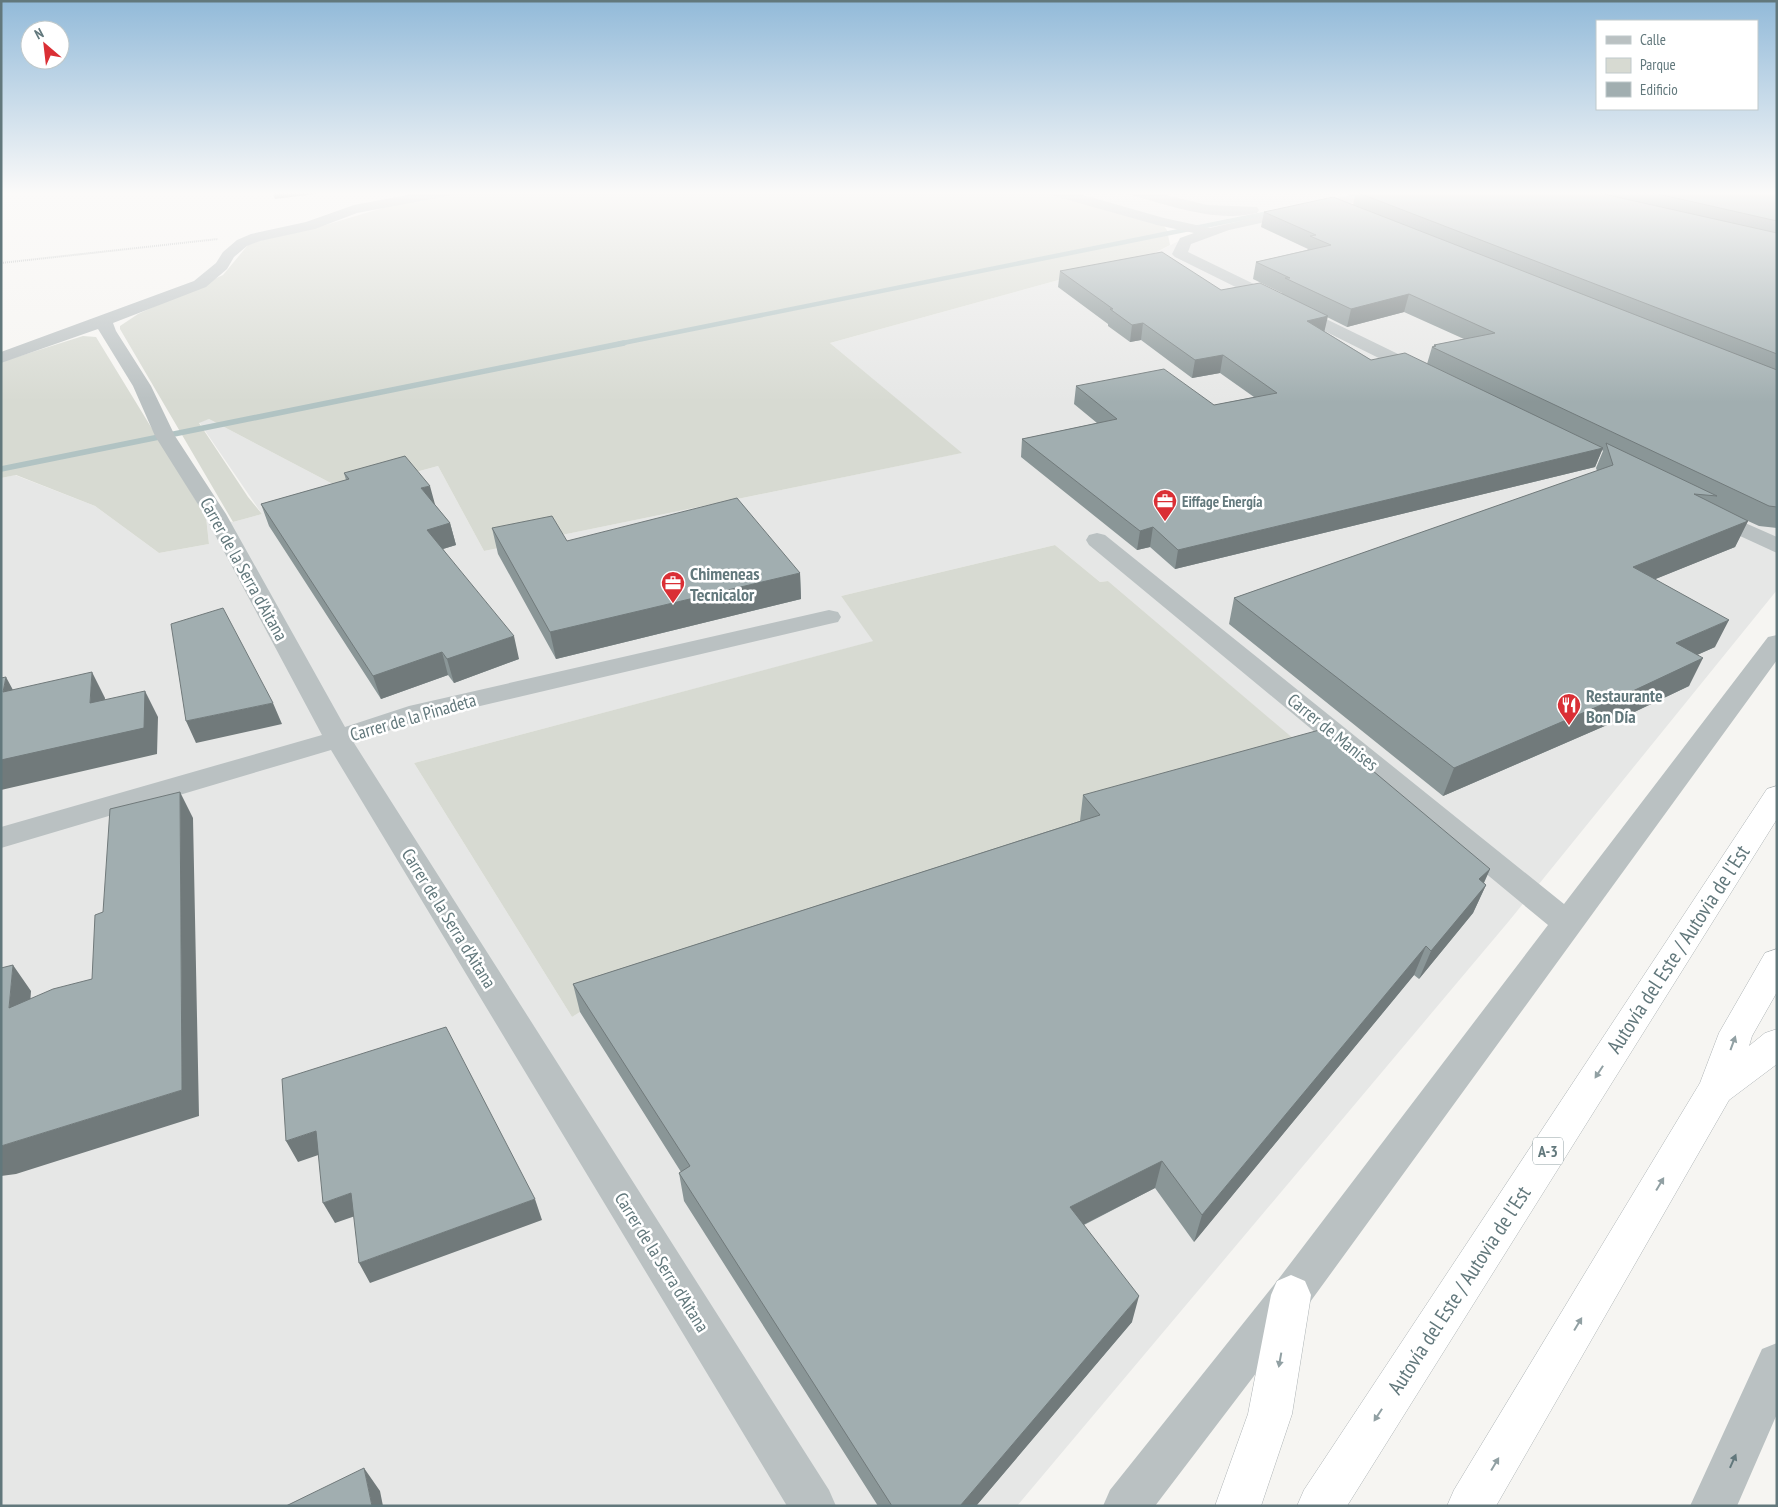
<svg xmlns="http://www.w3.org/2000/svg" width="1778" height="1507" viewBox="0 0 1778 1507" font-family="'PT Sans Narrow',sans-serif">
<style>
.built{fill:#e6e7e6;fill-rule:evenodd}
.green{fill:#d7dad2}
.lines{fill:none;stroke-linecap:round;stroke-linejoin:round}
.stream-far1{stroke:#b1c3c3;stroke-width:4.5}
.stream{stroke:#b1c3c3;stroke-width:5.5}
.highway-casing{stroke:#aeb4b6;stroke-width:1}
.path{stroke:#b5babb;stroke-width:2;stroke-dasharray:1 1;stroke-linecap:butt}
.minor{fill:#bac1c2;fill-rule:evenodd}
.highway{fill:#fff;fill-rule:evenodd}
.wall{fill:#8a9697;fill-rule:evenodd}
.shaded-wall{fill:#717a7b}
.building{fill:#a1aeb0;stroke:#717a7b}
.oneway{fill:#91a0a3}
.oneway2{fill:#62787c}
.labels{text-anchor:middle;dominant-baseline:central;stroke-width:5;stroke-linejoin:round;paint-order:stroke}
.far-poi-label{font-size:15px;font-weight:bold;fill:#62787c;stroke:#fff;text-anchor:start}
.shield{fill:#fff;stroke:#91a0a3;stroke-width:1}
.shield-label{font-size:16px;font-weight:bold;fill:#62787c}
.street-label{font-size:18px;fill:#62787c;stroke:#fff}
.poi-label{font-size:18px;font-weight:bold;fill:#62787c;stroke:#fff;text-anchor:start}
.near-street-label{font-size:21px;fill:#62787c;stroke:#fff}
</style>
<rect width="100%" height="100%" fill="#f6f5f2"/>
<path class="built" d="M 1063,191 L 1359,191 L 1198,225 L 1190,225 Z
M 1363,191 L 1777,191 L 1777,590 L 1509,921 L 1017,1506 L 1,1506 L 1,478 L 15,475 L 95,506 L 159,553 L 209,544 L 206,517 L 233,522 L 262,514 L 199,422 L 209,419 L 346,491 L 438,466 L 484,551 L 961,453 L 830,343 L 1153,254 L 1212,224 ZM 1055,545 L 1100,582 L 1108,581 L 1314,757 L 580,1012 L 572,1017 L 414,763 L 874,641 L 841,596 Z"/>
<path class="green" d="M 465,191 L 1044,191 L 1162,224 L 1167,230 L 1170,245 L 1153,254 L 830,343 L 962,453 L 484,551 L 438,466 L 346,491 L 209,419 L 199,423 L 248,497 L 262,514 L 233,522 L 120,329 L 120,326 L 138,314 L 223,275 L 248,245 L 262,240 L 312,229 L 386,207 Z
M 83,336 L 96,337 L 206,517 L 209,544 L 159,553 L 95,506 L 16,475 L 1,478 L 1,362 Z
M 1055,545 L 1100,582 L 1108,581 L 1315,757 L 580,1012 L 572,1017 L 414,763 L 873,641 L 841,596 Z"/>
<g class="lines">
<path class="stream-far1" d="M 618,344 L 1274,212"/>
<path class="stream" d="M 1,469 L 624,343"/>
<g class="highway-casing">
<path id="highway" d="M 1777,786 L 1777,819 L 1347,1506 L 1297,1506 L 1304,1490 L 1767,789 Z
M 1777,949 L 1777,992 L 1752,1036 L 1749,1046 L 1765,1033 L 1777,1029 L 1777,1064 L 1729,1100 L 1496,1506 L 1447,1506 L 1454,1490 L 1700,1083 L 1719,1033 L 1765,953 Z
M 1291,1275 L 1305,1281 L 1311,1295 L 1292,1414 L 1261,1506 L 1215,1506 L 1248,1414 L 1271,1295 L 1277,1281 Z"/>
</g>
<path class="path" d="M 1,263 L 218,239"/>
<path class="minor" d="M 428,191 L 460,191 L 453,195 L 357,213 L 315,229 L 260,241 L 247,246 L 234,257 L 227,269 L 206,287 L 113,323 L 116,331 L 151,386 L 175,436 L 226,514 L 345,727 L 409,706 L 829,610 L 838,612 L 841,617 L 838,622 L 829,624 L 416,721 L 354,743 L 829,1490 L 836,1506 L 787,1506 L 331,750 L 1,848 L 1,827 L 322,735 L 204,514 L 155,436 L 133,386 L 98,329 L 1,363 L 1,352 L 194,281 L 216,263 L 223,252 L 237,240 L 251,234 L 306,222 L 354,205 Z
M 1045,191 L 1069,191 L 1164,218 L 1210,228 L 1368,191 L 1396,191 L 1389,195 L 1229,230 L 1191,244 L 1188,252 L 1429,369 L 1432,373 L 1429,377 L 1423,378 L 1417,377 L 1175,257 L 1172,254 L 1180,238 L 1194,233 L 1157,225 L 1047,194 Z
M 1126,191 L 1150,191 L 1207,205 L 1257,207 L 1259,210 L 1257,213 C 1215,223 1168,205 1128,194 Z
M 1711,508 L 1777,537 L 1777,553 L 1703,519 L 1700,514 L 1703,509 Z
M 1097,533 L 1105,535 L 1564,904 L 1768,637 L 1777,635 L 1777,660 L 1305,1309 L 1155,1506 L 1103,1506 L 1110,1490 L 1277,1281 L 1548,925 L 1089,545 L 1086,540 L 1089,535 Z
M 1777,1343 L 1777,1414 L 1737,1506 L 1690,1506 L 1762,1349 Z"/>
<use href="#highway" class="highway"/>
</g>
<path class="wall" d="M 1359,191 L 1777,191 L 1777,528 L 1759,526 L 1748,521 L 1735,547 L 1655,579 L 1715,647 L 1697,655 L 1689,686 L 1607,725 L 1443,796 L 1229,624 L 1234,598 L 1597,471 L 1596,468 L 1603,451 L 1602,450 L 1595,467 L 1175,569 L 1150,547 L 1137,550 L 1021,457 L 1022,439 L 1097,423 L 1074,404 L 1076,386 L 1214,405 L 1254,397 L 1220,373 L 1192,378 L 1141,340 L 1130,342 L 1108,326 L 1108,324 L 1058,287 L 1060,271 L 1221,290 L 1282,294 L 1282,293 L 1253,279 L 1256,262 L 1307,250 L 1308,249 L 1261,227 L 1264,212 L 1353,205 L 1356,192 ZM 1404,312 L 1464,339 L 1434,345 L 1433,347 L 1432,347 L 1427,364 L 1371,360 L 1324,331 L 1327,317 L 1347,327 Z
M 344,473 L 435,505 L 450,523 L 456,545 L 443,549 L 519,659 L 454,683 L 448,675 L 381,699 L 269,526 L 261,504 L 346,480 Z
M 492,528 L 567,541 L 800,573 L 801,599 L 556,659 L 498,554 Z
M 1083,795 L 1490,869 L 1484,883 L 1486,885 L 1473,913 L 1419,979 L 1414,975 L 1194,1242 L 1155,1188 L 1084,1225 L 1132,1322 L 976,1506 L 878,1506 L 684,1201 L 679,1173 L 681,1172 L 580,1012 L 573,984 L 1080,821 Z"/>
<path class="shaded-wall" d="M 272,191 L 340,191 L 275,199 Z
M 1409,294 L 1404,312 L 1347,327 L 1351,309 Z
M 1328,316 L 1324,333 L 1307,321 Z
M 1143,323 L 1141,340 L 1130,342 L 1132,325 Z
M 1223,355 L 1220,373 L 1192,378 L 1195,360 Z
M 1603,448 L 1595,467 L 1175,569 L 1178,550 Z
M 430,486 L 436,508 L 421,488 Z
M 1748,521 L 1735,547 L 1621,593 L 1633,567 Z
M 450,523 L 456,545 L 433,552 L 427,530 Z
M 1153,527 L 1150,547 L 1137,550 L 1140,531 Z
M 800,573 L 801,599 L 556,659 L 550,632 Z
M 1729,620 L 1715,647 L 1663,670 L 1676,643 Z
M 514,636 L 519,659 L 454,683 L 447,659 Z
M 442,652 L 448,675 L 381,699 L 373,676 Z
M 1703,658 L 1689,686 L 1607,725 L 1443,796 L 1454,768 Z
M 92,672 L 105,698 L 103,729 L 90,703 Z
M 6,677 L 20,703 L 3,692 Z
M 145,691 L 158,717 L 157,754 L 1,790 L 1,760 Z
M 273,703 L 282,724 L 196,743 L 186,721 Z
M 180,792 L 193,818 L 199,1116 L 16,1174 L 1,1176 L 1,1146 L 182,1090 Z
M 1490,869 L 1479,893 L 1486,885 L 1473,913 L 1419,979 L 1431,951 L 1479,879 Z
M 1426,946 L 1414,975 L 1194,1242 L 1202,1215 Z
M 13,965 L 31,991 L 28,1035 L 9,1008 Z
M 316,1131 L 327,1152 L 298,1162 L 286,1141 Z
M 1162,1161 L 1155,1188 L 1065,1234 L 1070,1207 Z
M 351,1193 L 361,1214 L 335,1223 L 323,1203 Z
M 535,1199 L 542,1220 L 370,1283 L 359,1263 Z
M 1139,1296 L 1132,1322 L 976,1506 L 960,1506 Z
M 364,1468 L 380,1491 L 383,1506 L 372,1506 Z"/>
<path class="building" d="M 1359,191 L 1590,191 L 1777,233 L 1777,354 L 1356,192 Z
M 1645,191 L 1777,191 L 1777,221 Z
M 1333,197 L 1777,370 L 1777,507 L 1769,506 L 1432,347 L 1436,346 L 1434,345 L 1495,333 L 1409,294 L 1351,309 L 1285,278 L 1290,278 L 1256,262 L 1331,245 L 1310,236 L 1316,235 L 1264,212 Z
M 1162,252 L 1221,290 L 1260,283 L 1328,316 L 1307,321 L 1371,360 L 1405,353 L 1603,448 L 1178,550 L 1153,527 L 1140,531 L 1022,439 L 1117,419 L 1076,386 L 1164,369 L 1214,405 L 1277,393 L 1223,355 L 1195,360 L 1143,323 L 1132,325 L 1110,309 L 1113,309 L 1060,271 Z
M 1606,443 L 1717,496 L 1694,494 L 1748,521 L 1633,567 L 1729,620 L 1676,643 L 1703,658 L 1620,697 L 1454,768 L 1234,598 L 1613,465 Z
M 405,456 L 430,486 L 421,488 L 450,523 L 427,530 L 514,636 L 447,659 L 442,652 L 373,676 L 261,504 L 349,479 L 344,473 Z
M 737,498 L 800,573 L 550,632 L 492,528 L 552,516 L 567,541 Z
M 223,608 L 273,703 L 186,721 L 171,624 Z
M 92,672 L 90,703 L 145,691 L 144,728 L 1,760 L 1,678 L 6,677 L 3,692 Z
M 1323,729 L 1490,869 L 1479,879 L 1486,885 L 1431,951 L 1426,946 L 1202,1215 L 1162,1161 L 1070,1207 L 1139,1296 L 960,1506 L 892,1506 L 679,1173 L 690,1166 L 573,984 L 1100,815 L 1083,795 Z
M 180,792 L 182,1090 L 1,1146 L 1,968 L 13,965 L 9,1008 L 53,989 L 92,979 L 95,915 L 103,912 L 110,809 Z
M 446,1027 L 535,1199 L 359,1263 L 351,1193 L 323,1203 L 316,1131 L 286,1141 L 282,1079 Z
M 364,1468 L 372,1506 L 286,1506 Z"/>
<defs><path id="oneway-solid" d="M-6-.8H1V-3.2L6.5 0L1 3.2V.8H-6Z" transform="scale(1.25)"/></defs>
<g class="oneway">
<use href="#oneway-solid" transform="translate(1733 1043) rotate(-70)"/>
<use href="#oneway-solid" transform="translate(1599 1072) rotate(123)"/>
<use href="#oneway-solid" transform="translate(1660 1184) rotate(-59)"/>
<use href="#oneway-solid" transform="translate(1578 1324) rotate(-59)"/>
<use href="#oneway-solid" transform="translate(1280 1360) rotate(100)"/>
<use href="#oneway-solid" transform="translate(1378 1415) rotate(123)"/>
<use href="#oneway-solid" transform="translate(1495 1464) rotate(-59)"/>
</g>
<use class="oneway2" href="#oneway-solid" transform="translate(1733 1461) rotate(-66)"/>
<linearGradient id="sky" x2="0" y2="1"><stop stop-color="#92bad9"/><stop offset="0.48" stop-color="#fbfaf9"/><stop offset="1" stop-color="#fbfaf9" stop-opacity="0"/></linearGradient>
<rect width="1778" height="402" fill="url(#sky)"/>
<defs>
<g id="office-pin" transform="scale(1.25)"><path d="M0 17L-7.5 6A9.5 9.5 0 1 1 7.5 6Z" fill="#da2f35" stroke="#fff"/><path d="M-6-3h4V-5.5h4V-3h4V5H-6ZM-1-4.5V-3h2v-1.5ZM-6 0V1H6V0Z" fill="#fff"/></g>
<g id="restaurant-pin" transform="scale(1.25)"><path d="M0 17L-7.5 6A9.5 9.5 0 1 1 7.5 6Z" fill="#da2f35" stroke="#fff"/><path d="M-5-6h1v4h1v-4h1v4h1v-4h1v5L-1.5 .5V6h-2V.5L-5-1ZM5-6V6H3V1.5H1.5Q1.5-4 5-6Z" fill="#fff"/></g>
</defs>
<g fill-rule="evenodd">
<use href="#office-pin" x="1165" y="501"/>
<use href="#office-pin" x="673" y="583"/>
<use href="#restaurant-pin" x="1569" y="705"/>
</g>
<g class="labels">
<g class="far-poi-label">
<text x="1182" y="501">Eiffage Energía</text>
</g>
<rect class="shield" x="1533" y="1137.5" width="30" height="27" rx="4"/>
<g class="shield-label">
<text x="1548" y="1151">A-3</text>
</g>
<g class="street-label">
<text transform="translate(244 569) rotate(61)">Carrer de la Serra d'Aitana</text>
<text transform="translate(413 717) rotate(-16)">Carrer de la Pinadeta</text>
<text transform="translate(1333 732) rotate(39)">Carrer de Manises</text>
<text transform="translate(449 918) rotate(58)">Carrer de la Serra d'Aitana</text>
<text transform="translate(662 1262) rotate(58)">Carrer de la Serra d'Aitana</text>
</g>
<g class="poi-label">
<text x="690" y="573">Chimeneas<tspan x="690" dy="21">Tecnicalor</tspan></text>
<text x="1586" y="695">Restaurante<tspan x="1586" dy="21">Bon Día</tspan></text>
</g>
<g class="near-street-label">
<text transform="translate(1678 949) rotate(-57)">Autovía del Este / Autovia de l'Est</text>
<text transform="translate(1459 1290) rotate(-57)">Autovía del Este / Autovia de l'Est</text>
</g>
</g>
<rect width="1778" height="1507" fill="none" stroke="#62787c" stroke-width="5"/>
<rect x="1596" y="20" width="162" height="90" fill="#ffffff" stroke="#c0c9cb"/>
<rect x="1606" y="36" width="25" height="8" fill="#bac1c2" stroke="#c0c9cb"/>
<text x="1640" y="45" font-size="15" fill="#62787c">Calle</text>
<rect x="1606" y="58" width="25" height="15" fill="#d7dad2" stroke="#c0c9cb"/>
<text x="1640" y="70" font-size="15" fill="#62787c">Parque</text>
<rect x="1606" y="82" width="25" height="15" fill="#a1aeb0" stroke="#c0c9cb"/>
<text x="1640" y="95" font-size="15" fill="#62787c">Edificio</text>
<g transform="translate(45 45) rotate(332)"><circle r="24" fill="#ffffff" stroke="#c0c9cb"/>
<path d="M0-4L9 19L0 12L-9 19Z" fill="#da2f35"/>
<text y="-8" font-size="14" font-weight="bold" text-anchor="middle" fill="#62787c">N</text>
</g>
</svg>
